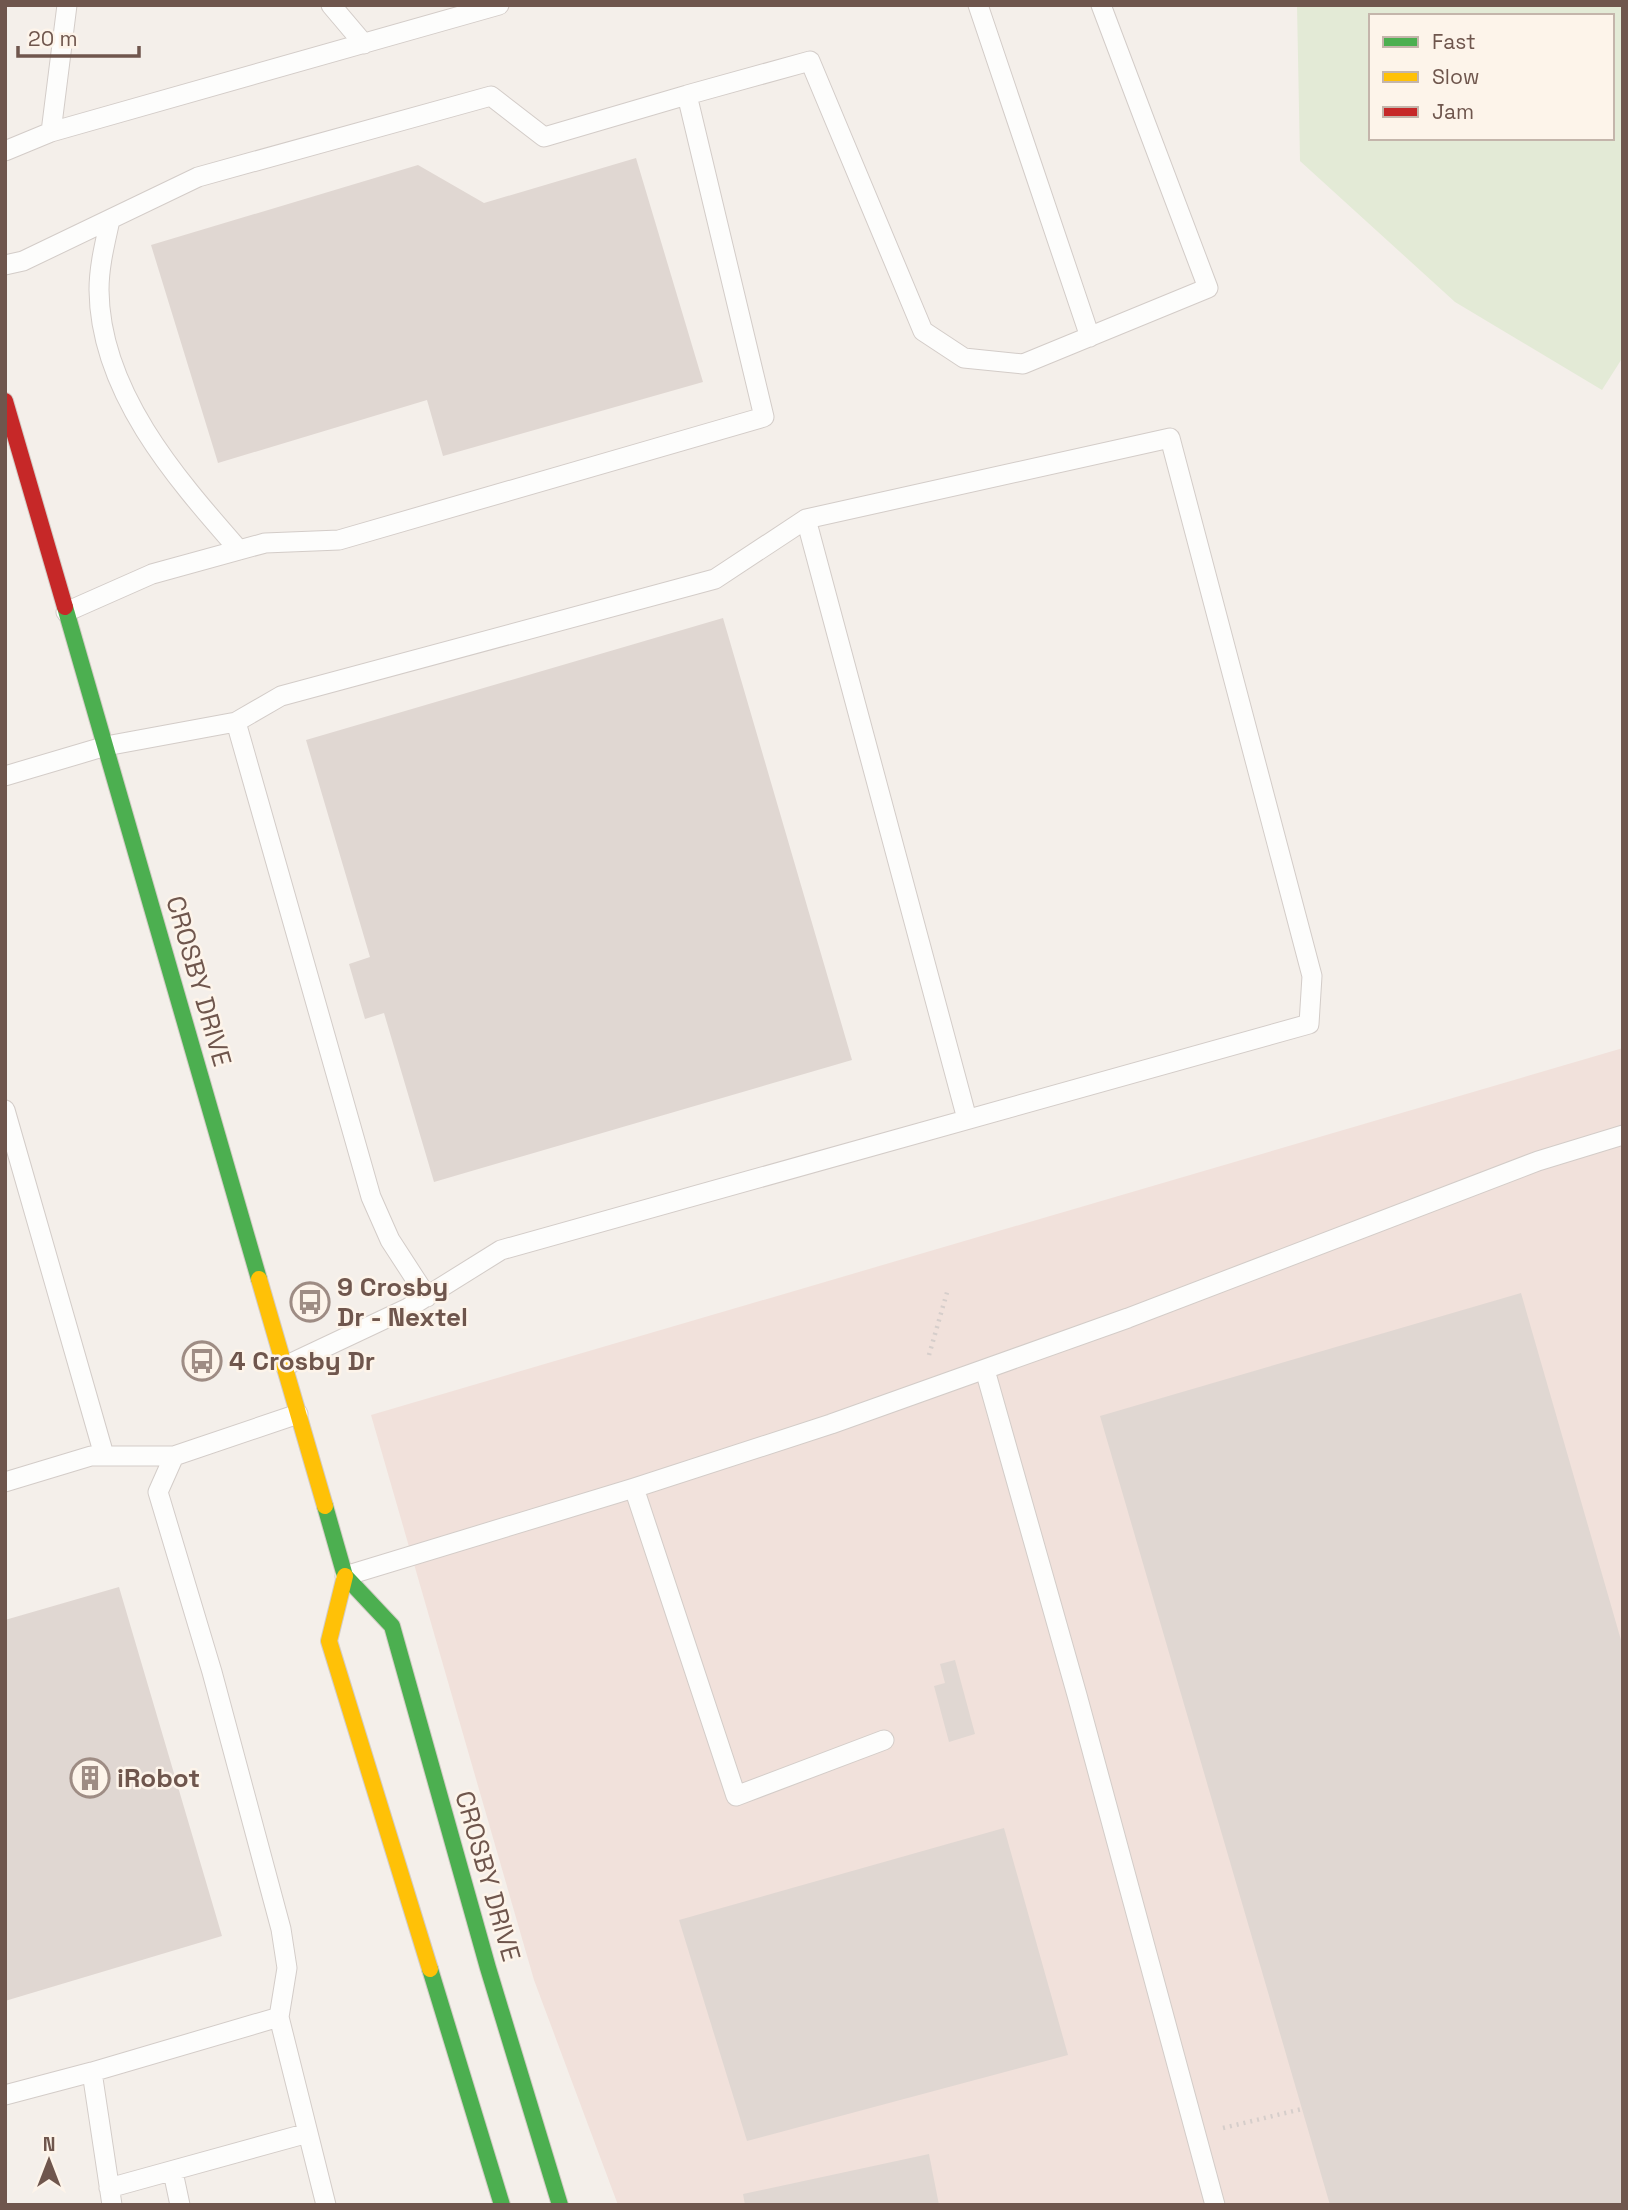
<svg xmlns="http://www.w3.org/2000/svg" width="1628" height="2210" viewBox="0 0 1628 2210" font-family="'Space Grotesk',sans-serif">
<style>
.commercial{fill:#f1e1db}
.green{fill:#e3ead6;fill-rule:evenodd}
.building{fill:#e0d7d2}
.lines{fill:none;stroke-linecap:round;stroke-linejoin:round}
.lane-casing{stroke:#d3ccc8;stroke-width:21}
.fast-casing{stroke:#d3ccc6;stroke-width:18}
.slow-casing{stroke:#d3ccc6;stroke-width:18}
.jam-casing{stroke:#d3ccc6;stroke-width:18}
.path{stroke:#d6cecb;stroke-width:4.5;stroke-dasharray:2 5;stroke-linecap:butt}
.lane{stroke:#fdfdfc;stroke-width:19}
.fast{stroke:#4caf50;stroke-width:16}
.slow{stroke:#ffc107;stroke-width:16}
.jam{stroke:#c62828;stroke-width:16}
.labels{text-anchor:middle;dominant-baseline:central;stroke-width:5;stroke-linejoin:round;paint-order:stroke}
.street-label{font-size:26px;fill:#6f564d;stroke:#fdf4ea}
.poi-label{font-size:26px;font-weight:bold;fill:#6f564d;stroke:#fdf4ea;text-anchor:start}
</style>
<rect width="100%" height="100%" fill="#f4efea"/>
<path class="commercial" d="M 1623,1048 L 1623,2205 L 618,2205 L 534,1980 L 371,1415 Z"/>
<path class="green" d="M 1297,5 L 1623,5 L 1623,357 L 1602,390 L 1455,302 L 1300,161 ZM 1371,16 L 1612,16 L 1612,138 L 1371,138 Z"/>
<path class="building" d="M 636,158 L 703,382 L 443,456 L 427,400 L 218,463 L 151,245 L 418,165 L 484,203 Z
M 723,618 L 852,1060 L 434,1182 L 384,1013 L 365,1019 L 349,964 L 370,957 L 306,740 Z
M 1521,1293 L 1623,1647 L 1623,2205 L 1330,2205 L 1100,1416 Z
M 119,1587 L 222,1936 L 5,2001 L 5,1620 Z
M 955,1660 L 975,1734 L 949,1742 L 934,1686 L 945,1683 L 940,1664 Z
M 1004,1828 L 1068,2055 L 747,2141 L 679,1920 Z
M 929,2154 L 939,2205 L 745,2205 L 743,2194 Z"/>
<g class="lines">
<g class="lane-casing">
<path id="lane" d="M 331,5 L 364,44
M 978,5 L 1090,337
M 687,95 L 810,61 L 923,331 L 964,358 L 1023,364 L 1208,288 L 1101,5
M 51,132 L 67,5
M 5,151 L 51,132 L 499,5
M 110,220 C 105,243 99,266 99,290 C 100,392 176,478 239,550
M 5,265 L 23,261 L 198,177 L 491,96 L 544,137 L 687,95 L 764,417 L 339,540 L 265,543 L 152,574 L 66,612
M 806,519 L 967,1119
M 236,722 L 371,1197 L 390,1240 L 427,1297
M 5,776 L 106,746 L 236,722 L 281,696 L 715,579 L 806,519 L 1170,438 L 1312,976 L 1309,1024 L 501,1250 L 408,1308 L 285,1366
M 5,1110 L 104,1455
M 985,1370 L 1077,1695 L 1215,2205
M 5,1482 L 91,1456 L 174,1456
M 634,1488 L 736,1796 L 884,1740
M 345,1576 L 634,1488 L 831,1424 L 1128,1318 L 1538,1161 L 1623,1135
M 279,2017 L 287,1968 L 281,1929 L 212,1672 L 158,1492 L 174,1456 L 298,1414
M 5,2095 L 92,2072
M 173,2172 L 180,2205
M 109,2188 L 308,2133
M 112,2205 L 92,2072 L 279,2017 L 326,2205"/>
</g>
<g class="fast-casing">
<path id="fast" d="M 65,607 L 259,1279
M 325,1506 L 345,1576 L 392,1626 L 488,1968 L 560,2205
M 430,1969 L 502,2205"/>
</g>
<g class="slow-casing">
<path id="slow" d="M 259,1279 L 325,1506
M 345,1576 L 329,1641 L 430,1969"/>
</g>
<g class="jam-casing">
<path id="jam" d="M 5,401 L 65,607"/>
</g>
<path class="path" d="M 929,1355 L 948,1289
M 1223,2128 L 1302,2109"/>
<use href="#lane" class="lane"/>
<use href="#fast" class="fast"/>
<use href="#slow" class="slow"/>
<use href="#jam" class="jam"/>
</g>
<defs>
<g id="bus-ring" transform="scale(2.0125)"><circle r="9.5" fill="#fdf4ea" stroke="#9e8c84" stroke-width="1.5"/><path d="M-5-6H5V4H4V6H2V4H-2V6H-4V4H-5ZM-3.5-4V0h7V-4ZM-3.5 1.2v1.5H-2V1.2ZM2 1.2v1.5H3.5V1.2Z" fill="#9e8c84"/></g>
<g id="building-ring" transform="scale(2.0125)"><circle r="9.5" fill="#fdf4ea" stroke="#9e8c84" stroke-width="1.5"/><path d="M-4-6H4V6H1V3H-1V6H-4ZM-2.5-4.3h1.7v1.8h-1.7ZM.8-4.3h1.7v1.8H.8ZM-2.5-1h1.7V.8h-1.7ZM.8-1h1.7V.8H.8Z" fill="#9e8c84"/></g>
</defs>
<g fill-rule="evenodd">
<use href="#bus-ring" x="310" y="1302"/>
<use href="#bus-ring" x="202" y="1361"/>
<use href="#building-ring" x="90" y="1778"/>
</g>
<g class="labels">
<g class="street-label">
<text transform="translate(199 981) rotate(74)">CROSBY DRIVE</text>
<text transform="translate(488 1876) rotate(74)">CROSBY DRIVE</text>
</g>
<g class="poi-label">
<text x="337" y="1287">9 Crosby<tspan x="337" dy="30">Dr - Nextel</tspan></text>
<text x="229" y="1361">4 Crosby Dr</text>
<text x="117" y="1778">iRobot</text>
</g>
</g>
<rect width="1628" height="2210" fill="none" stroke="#6f564d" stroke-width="14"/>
<rect x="1369" y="14" width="245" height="126" fill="#fdf4ea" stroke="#c4b5ab" stroke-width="2"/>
<rect x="1383" y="37" width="35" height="10" fill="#4caf50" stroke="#c4b5ab" stroke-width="2"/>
<text x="1432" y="49" font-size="21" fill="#6f564d">Fast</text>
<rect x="1383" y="72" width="35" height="10" fill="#ffc107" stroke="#c4b5ab" stroke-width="2"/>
<text x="1432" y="84" font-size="21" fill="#6f564d">Slow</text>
<rect x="1383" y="107" width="35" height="10" fill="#c62828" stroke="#c4b5ab" stroke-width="2"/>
<text x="1432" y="119" font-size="21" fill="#6f564d">Jam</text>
<g transform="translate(49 2161)" stroke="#fdf4ea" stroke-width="5" paint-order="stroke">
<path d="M0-5L12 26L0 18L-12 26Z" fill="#6f564d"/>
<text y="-10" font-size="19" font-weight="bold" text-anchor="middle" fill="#6f564d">N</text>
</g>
<path d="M18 46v10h121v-10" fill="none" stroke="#6f564d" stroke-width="3.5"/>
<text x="28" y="46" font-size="21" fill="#6f564d" stroke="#fdf4ea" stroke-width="5" paint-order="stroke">20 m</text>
</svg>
